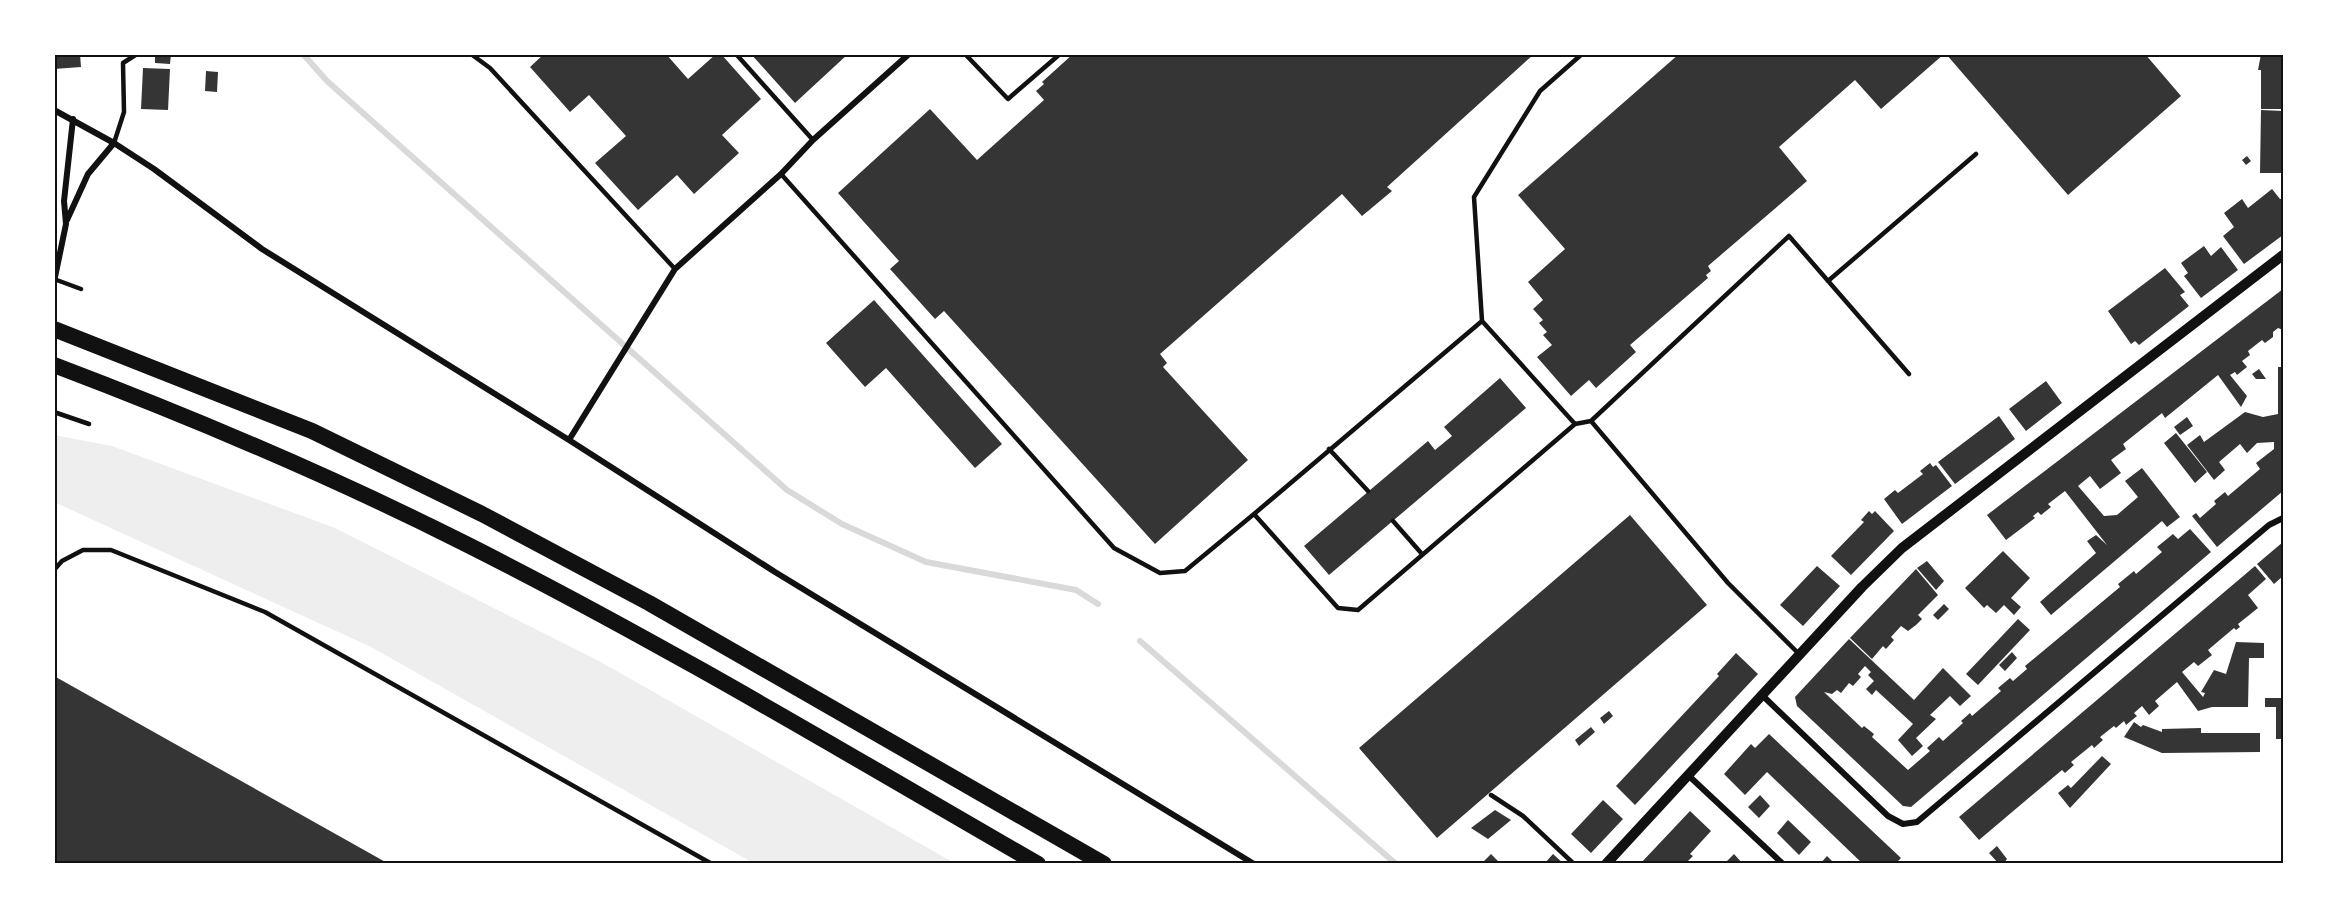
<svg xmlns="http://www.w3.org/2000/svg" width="2337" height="918" viewBox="0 0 2337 918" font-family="'PT Sans',sans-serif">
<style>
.green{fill:#eee}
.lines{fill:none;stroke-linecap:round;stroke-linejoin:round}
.stream{stroke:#d9d9d9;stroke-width:6}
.building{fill:#353535}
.service{stroke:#111;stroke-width:4.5}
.minor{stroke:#111;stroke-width:6}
.tertiary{stroke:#111;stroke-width:10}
.motorway{stroke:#111;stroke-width:16}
.neatline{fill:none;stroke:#111;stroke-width:2}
</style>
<rect width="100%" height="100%" fill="#fff"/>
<path class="green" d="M 54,435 L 112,446 L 335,528 L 599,661 L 956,864 L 755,864 L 371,647 L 54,502 Z"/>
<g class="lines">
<path class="stream" d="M 303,54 L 327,81 L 787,490 L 842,524 L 926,562 L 1076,590 L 1098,604
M 1140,641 L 1396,864"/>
</g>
<path class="building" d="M 54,54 L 80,54 L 81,67 L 54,69 Z
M 155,54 L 171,54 L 170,64 L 155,63 Z
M 544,54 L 666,54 L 688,79 L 716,54 L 721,54 L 761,99 L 722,135 L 739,153 L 694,194 L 677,175 L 638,210 L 595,163 L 626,136 L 589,95 L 570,112 L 530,67 Z
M 751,54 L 848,54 L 795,103 Z
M 1073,54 L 1534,54 L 1387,187 L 1392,191 L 1362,216 L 1342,194 L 1160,354 L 1167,363 L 1163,367 L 1248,460 L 1155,544 L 944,311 L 935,319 L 890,269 L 899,261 L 838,193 L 930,109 L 977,160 L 1044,100 L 1036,91 L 1044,84 L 1042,82 Z
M 1679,54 L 1944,54 L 1881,109 L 1855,80 L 1779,147 L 1807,181 L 1708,266 L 1711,271 L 1706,275 L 1708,278 L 1630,345 L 1636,352 L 1596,388 L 1589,380 L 1571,396 L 1537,357 L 1552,345 L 1543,335 L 1547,332 L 1539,323 L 1543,320 L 1533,309 L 1543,300 L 1528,282 L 1565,249 L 1518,195 Z
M 1946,54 L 2145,54 L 2181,96 L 2068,195 Z
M 2261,54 L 2283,54 L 2283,109 L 2261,109 L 2261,70 L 2258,70 Z
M 143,68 L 170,69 L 168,110 L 141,109 Z
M 206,71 L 218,72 L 217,92 L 205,91 Z
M 2261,110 L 2283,111 L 2283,173 L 2260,173 Z
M 2247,156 L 2251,161 L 2246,165 L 2242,160 Z
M 2272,189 L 2280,199 L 2283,199 L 2283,235 L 2244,264 L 2223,236 L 2234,227 L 2224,213 L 2242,199 L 2248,208 Z
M 2204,246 L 2211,256 L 2221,247 L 2238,270 L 2201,298 L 2184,276 L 2188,273 L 2181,263 Z
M 2165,268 L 2185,292 L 2180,295 L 2189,306 L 2139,345 L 2135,341 L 2131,344 L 2108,311 Z
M 2283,289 L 2283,330 L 2278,328 L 2273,332 L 2273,337 L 2265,343 L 2262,340 L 2248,351 L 2250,355 L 2242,361 L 2247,367 L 2237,375 L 2235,372 L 2230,375 L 2247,396 L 2241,407 L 2218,375 L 2165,418 L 2162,413 L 2123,444 L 2126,449 L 2111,460 L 2121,473 L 2100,489 L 2090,476 L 2078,486 L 2104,516 L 2117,515 L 2138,497 L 2125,481 L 2142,468 L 2180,517 L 2167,527 L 2162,521 L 2051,615 L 2040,602 L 2096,553 L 2087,541 L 2096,535 L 2107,545 L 2065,491 L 2048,504 L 2051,507 L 2041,515 L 2038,512 L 2033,516 L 2035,518 L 2006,540 L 1987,515 Z
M 874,300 L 1002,444 L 975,468 L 886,368 L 865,387 L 826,343 Z
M 2278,367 L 2283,367 L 2283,491 L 2217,547 L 2192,516 L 2196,513 L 2200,518 L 2216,504 L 2214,501 L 2225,492 L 2228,496 L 2260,469 L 2256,463 L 2274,449 L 2274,442 L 2257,443 L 2247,453 L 2240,444 L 2219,462 L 2225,470 L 2214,480 L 2187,445 L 2200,435 L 2204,442 L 2245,412 L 2263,417 L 2278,414 Z
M 2259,369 L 2266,379 L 2256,379 L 2252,374 Z
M 1500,378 L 1526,408 L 1329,575 L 1304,546 L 1428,441 L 1435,450 L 1452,436 L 1444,427 Z
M 2046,381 L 2062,403 L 2026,431 L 2009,409 Z
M 1999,416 L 2015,439 L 1955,484 L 1938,462 Z
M 2187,417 L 2193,426 L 2180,435 L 2174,427 Z
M 2176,433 L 2207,472 L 2195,483 L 2164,443 Z
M 1930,463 L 1933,467 L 1936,465 L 1952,486 L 1902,524 L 1884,499 L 1895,490 L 1898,493 L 1923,474 L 1920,471 Z
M 1869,511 L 1872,514 L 1875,511 L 1894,531 L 1851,575 L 1831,556 L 1864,522 L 1861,520 Z
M 1630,515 L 1707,605 L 1437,838 L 1359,748 Z
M 2190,529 L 2211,552 L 1911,807 L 1903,806 L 1797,706 L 1795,697 L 1849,639 L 1914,700 L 1943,668 L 1971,696 L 1960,706 L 1950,696 L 1930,715 L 1936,719 L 1916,738 L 1923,746 L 1912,756 L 1898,740 L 1913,724 L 1876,690 L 1872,695 L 1866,689 L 1874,681 L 1868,675 L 1871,672 L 1865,666 L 1858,674 L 1861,677 L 1853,686 L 1849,683 L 1841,693 L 1837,690 L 1832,694 L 1824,692 L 1862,728 L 1864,726 L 1874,734 L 1872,737 L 1908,770 L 1930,751 L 1927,748 L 1939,737 L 1943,741 L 1963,723 L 1961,721 L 1970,713 L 1972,716 L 2001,691 L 1998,688 L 2010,678 L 2013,681 L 2027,669 L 2025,666 L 2120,587 L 2118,584 L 2134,571 L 2136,574 L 2162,552 L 2157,547 L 2173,534 L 2178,539 Z
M 2283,542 L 2283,576 L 2274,584 L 2257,564 Z
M 2003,551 L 2030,578 L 2011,598 L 2021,607 L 2014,615 L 2004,605 L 1996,613 L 1987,605 L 1984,608 L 1965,588 Z
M 1927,561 L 1944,581 L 1936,590 L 1917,568 Z
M 1817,566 L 1840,586 L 1803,626 L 1780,605 Z
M 2255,566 L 2266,579 L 2248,595 L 2258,608 L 2238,624 L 2240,627 L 2236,630 L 2234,628 L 2208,650 L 2212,655 L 2198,666 L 2194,662 L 2182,672 L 2203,697 L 2205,693 L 2201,692 L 2214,670 L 2226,674 L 2236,642 L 2264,643 L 2264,658 L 2249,658 L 2248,707 L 2212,707 L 2198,711 L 2177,682 L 2155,701 L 2159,706 L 2149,715 L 2142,706 L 2134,713 L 2137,716 L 2126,725 L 2124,721 L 2116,728 L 2114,726 L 2100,737 L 2103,740 L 2094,748 L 2092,745 L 2071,762 L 2074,765 L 2065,773 L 2062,770 L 1979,840 L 1959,817 Z
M 1916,569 L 1938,595 L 1918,615 L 1922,619 L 1916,625 L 1908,631 L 1901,626 L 1891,637 L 1894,640 L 1886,649 L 1883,646 L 1872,659 L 1850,638 Z
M 1944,604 L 1949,609 L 1938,620 L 1933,615 Z
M 2018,619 L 2030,630 L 1978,685 L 1966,674 Z
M 2012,652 L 2017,658 L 2005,671 L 1999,665 Z
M 1736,653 L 1758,674 L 1635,805 L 1616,786 L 1719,676 L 1717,674 Z
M 54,676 L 389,864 L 54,864 Z
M 2265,698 L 2283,698 L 2283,739 L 2276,739 L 2276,707 L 2265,707 Z
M 1609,711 L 1613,716 L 1604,724 L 1600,718 Z
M 2134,722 L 2141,727 L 2143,725 L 2162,732 L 2162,729 L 2201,728 L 2201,733 L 2260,733 L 2260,752 L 2162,753 L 2124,737 Z
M 1591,727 L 1595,732 L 1579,746 L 1575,740 Z
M 1769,734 L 1901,858 L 1895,864 L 1863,864 L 1767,772 L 1745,795 L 1724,774 L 1751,744 L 1755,748 Z
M 2102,756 L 2111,764 L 2070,808 L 2058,793 L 2068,785 L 2071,788 Z
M 1760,795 L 1770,806 L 1759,818 L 1748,807 Z
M 1603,800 L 1623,819 L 1591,853 L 1571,834 Z
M 1495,810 L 1511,820 L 1488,839 L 1471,828 Z
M 1690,811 L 1711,831 L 1690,854 L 1693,856 L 1685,864 L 1640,864 Z
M 1788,820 L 1811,842 L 1799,855 L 1777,833 Z
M 1997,846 L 2007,859 L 2003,864 L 1999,864 L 1989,853 Z
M 1491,854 L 1501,864 L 1481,864 Z
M 1553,854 L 1564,864 L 1544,864 Z
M 1734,854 L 1743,864 L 1724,864 Z
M 1827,856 L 1835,864 L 1820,864 Z"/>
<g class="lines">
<path class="service" d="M 471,54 L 490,68 L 675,269
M 736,54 L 813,140
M 965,54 L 1008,99 L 1060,54
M 114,143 L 124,112 L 123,63 L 137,54
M 781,174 L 1114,548 L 1160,573 L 1185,571 L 1254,514
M 54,279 L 81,289
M 1828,281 L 1976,154
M 1482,321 L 1474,197 L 1540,91 L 1582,54
M 54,412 L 89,424
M 1591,421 L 1789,236 L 1909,374
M 1575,424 L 1482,321 L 1254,514 L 1338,608 L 1358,610 L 1575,424 L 1591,421 L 1728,583 L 1800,655
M 1329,449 L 1368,491
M 1393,521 L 1422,554
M 54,570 L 62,561 L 83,550 L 111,550 L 265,612 L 712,864
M 1491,795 L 1523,816 L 1574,864"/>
<path class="minor" d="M 54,110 L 114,143 L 154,169 L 262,249 L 569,440 L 775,572 L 1254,864
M 67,220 L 88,174 L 114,143
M 54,282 L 66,224 L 64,201 L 73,119
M 569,440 L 675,269 L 781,174 L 813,140 L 909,54
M 1763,696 L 1888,816 L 1903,824 L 1917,822 L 2269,525 L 2283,518
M 1689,776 L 1783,864"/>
<path class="tertiary" d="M 1606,864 L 1862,587 L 1902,548 L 2283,255"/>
<path class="motorway" d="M 54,329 L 312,431 L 482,514 L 649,603 L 1104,864
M 54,365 C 194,418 333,477 466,544 C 661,642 849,755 1038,864"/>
</g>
<rect width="2337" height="918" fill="none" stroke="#ffffff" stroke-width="111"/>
<rect x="56" y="56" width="2226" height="806" class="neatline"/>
</svg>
